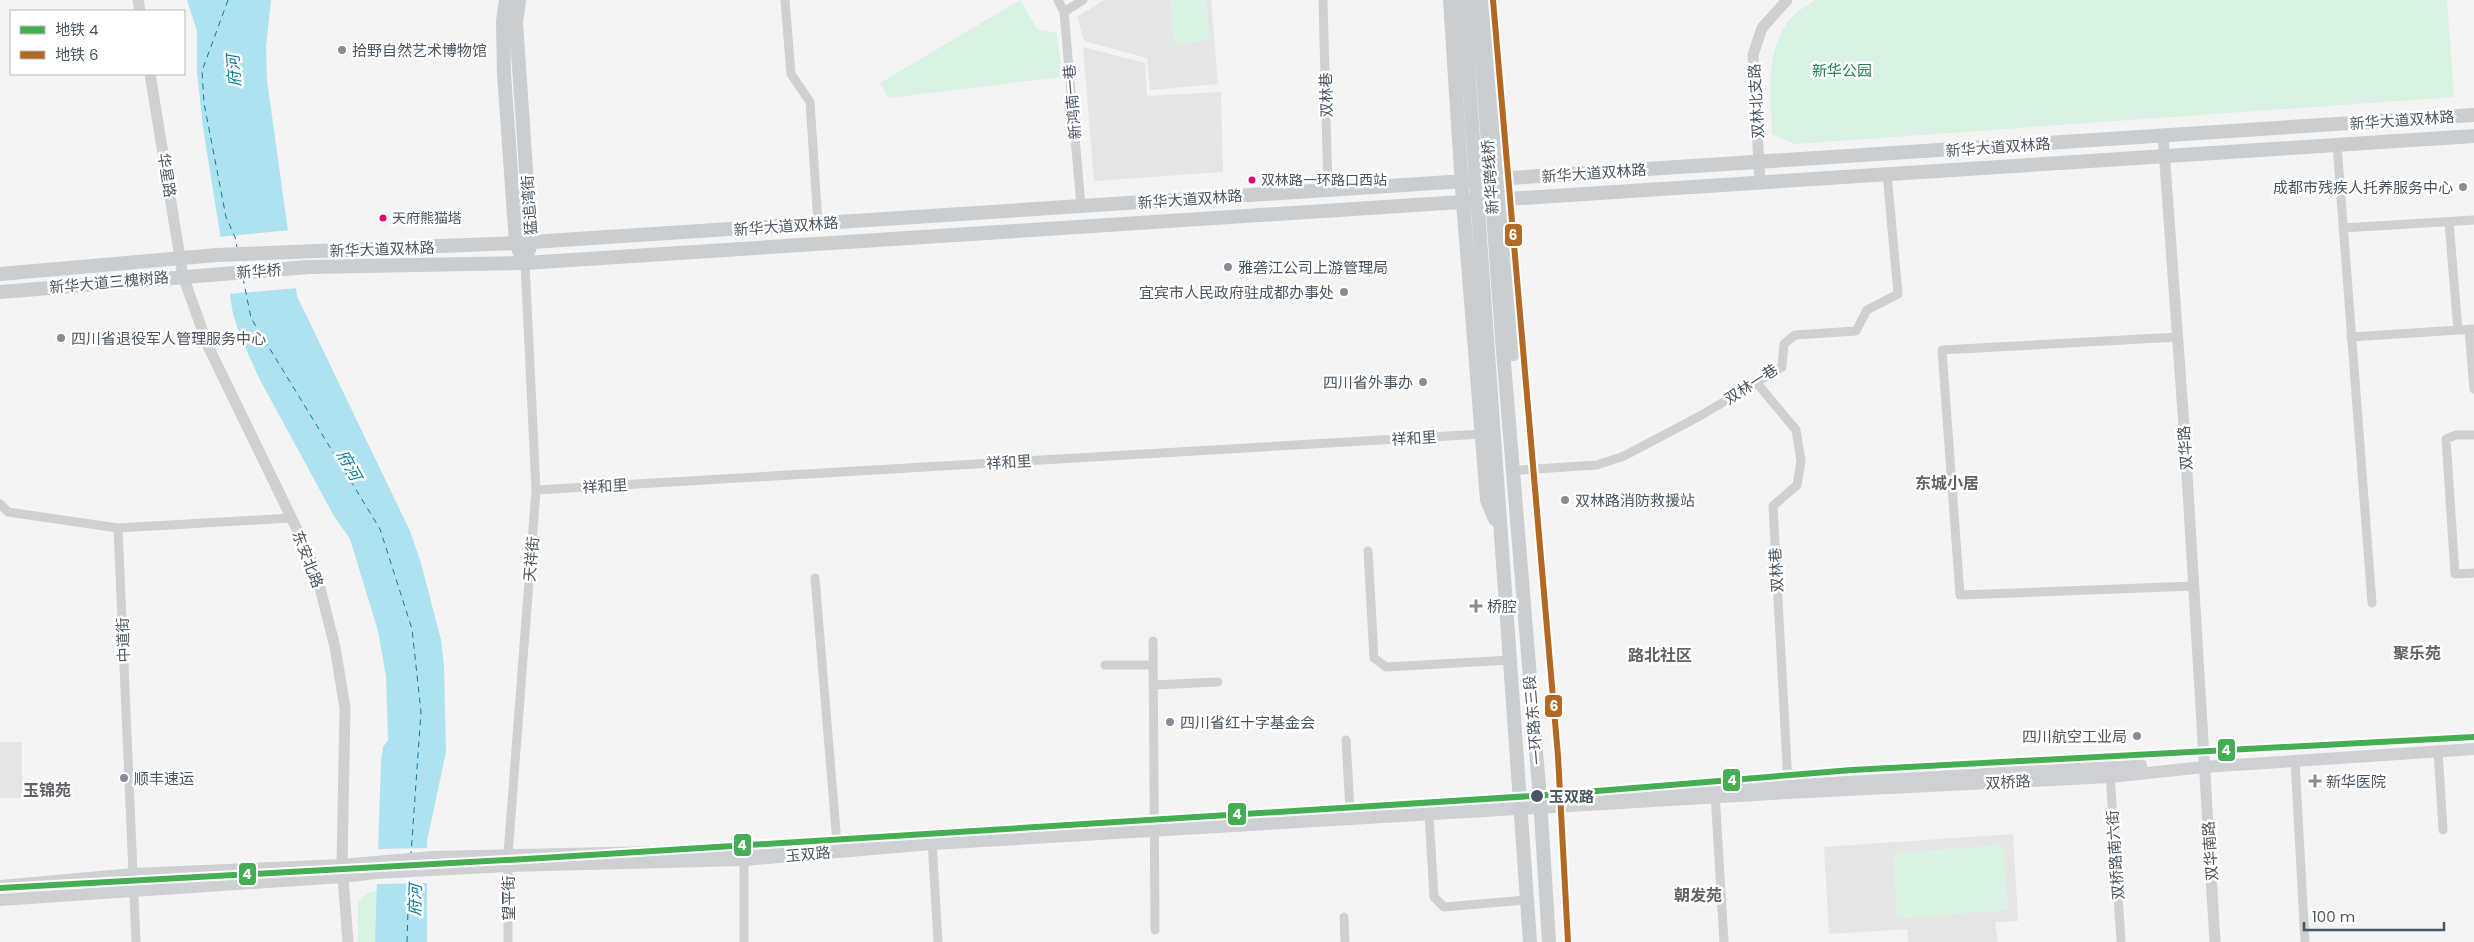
<svg xmlns="http://www.w3.org/2000/svg" width="2474" height="942" viewBox="0 0 2474 942" font-family="Poppins,'Noto Sans SC',sans-serif">
<style>
.education{fill:#e6e5e6}
.green{fill:#d9f2e3}
.water{fill:#aee2f0}
.pier{fill:#f4f4f4}
.lines{fill:none;stroke-linecap:round;stroke-linejoin:round}
.ferry{stroke:#0c7c9b;stroke-width:1;stroke-dasharray:6 5;stroke-linecap:butt}
.minor{stroke:#ced0d2;stroke-width:9}
.tertiary{stroke:#ced0d2;stroke-width:11}
.secondary{stroke:#ced0d4;stroke-width:12}
.primary{stroke:#caced1;stroke-width:14}
.primary-bridge{stroke:#caced1;stroke-width:14}
.metro-1-casing{stroke:#fff;stroke-width:10}
.metro-2-casing{stroke:#fff;stroke-width:10}
.metro-1{stroke:#44af52;stroke-width:6}
.metro-2{stroke:#b36924;stroke-width:6}
.poi-dot{fill:#868d94;stroke:#fff;stroke-width:2}
.bus-dot{fill:#e5007d;stroke:#fff;stroke-width:2}
.stop-dot{fill:#4a5661;stroke:#fff;stroke-width:2}
.labels{text-anchor:middle;dominant-baseline:central;stroke-width:5;stroke-linejoin:round;paint-order:stroke}
.bus-label{font-size:14px;fill:#4a5661;stroke:#fff;text-anchor:start}
.poi-label{font-size:15px;fill:#4a5661;stroke:#fff;text-anchor:start}
.park-label{font-size:15px;fill:#17864f;stroke:#fff}
.street-label{font-size:15px;fill:#4a5661;stroke:#fff}
.stop-label{font-size:15px;font-weight:bold;fill:#4a5661;stroke:#fff;text-anchor:start}
.water-label{font-size:16px;font-style:italic;fill:#0c7c9b;stroke:#fff}
.neighbourhood-label{font-size:16px;font-weight:bold;fill:#5f6368;stroke:#fff}
.line-badge{stroke:#fff;stroke-width:2}
.badge-label{font-size:14px;text-anchor:middle;font-weight:bold;fill:#fff}
</style>
<rect width="100%" height="100%" fill="#f4f4f4"/>
<path class="education" d="M 1104,0 L 1211,0 L 1218,84 L 1150,90 L 1147,58 L 1084,41 L 1077,17 Z
M 1083,47 L 1145,63 L 1147,96 L 1221,92 L 1223,172 L 1094,181 Z
M 0,742 L 22,742 L 22,798 L 0,798 Z
M 2013,834 L 2018,921 L 1995,922 L 1998,942 L 1908,942 L 1907,929 L 1829,934 L 1824,847 Z"/>
<path class="green" d="M 1020,0 L 1037,29 L 1057,33 L 1062,77 L 889,98 L 880,83 Z
M 1170,0 L 1206,0 L 1210,40 L 1174,44 Z
M 1815,0 L 2447,0 L 2454,97 L 1795,144 L 1772,134 C 1771,95 1764,51 1790,19 C 1796,11 1807,6 1815,0 Z
M 2003,845 L 2008,910 L 1897,919 L 1893,853 Z
M 377,891 L 375,942 L 358,942 L 358,903 L 367,893 Z"/>
<path class="water" d="M 187,0 L 271,0 L 266,47 L 267,80 L 297,296 L 410,531 L 421,563 L 441,640 L 444,666 L 446,752 L 427,841 L 427,942 L 375,942 L 381,762 L 383,747 L 388,740 L 386,676 L 378,631 L 350,539 L 334,516 L 259,378 L 240,336 L 233,314 L 203,128 L 197,72 L 197,31 Z"/>
<path class="pier" d="M 292,230 L 298,288 L 227,294 L 218,237 Z
M 428,848 L 429,883 L 375,884 L 376,849 Z"/>
<g class="lines">
<path class="ferry" d="M 228,0 L 202,71 L 204,103 L 226,217 L 235,237 L 237,247
M 243,278 L 251,318 L 380,529 L 412,629 L 421,712 L 411,854
M 407,942 L 409,878"/>
<path class="minor" d="M 785,0 L 791,74 L 810,102 L 818,223
M 1058,0 L 1064,12 L 1081,206
M 1323,0 L 1328,190
M 1064,12 L 1083,0
M 2337,145 L 2372,603
M 2449,222 L 2458,330
M 2343,228 L 2474,220
M 2469,329 L 2474,389
M 2178,337 L 1942,350 L 1960,595 L 2193,586
M 2351,337 L 2474,329
M 1756,382 L 1796,430 L 1801,461 L 1797,485 L 1773,506 L 1788,784
M 2474,435 L 2456,435 L 2446,439 L 2455,574 L 2474,573
M 1521,470 L 1597,465 L 1624,456 L 1700,416 L 1782,367 L 1784,344 L 1795,335 L 1856,331 L 1867,310 L 1898,294 L 1887,174
M 536,490 L 1482,434
M 0,504 L 8,512 L 118,528 L 291,518
M 118,528 L 136,942
M 1368,551 L 1374,658 L 1386,667 L 1511,660
M 815,578 L 837,843
M 1153,641 L 1155,930
M 1105,665 L 1153,665
M 1153,685 L 1218,682
M 1346,740 L 1350,810
M 2438,751 L 2443,830
M 2295,761 L 2305,942
M 2110,773 L 2121,942
M 1715,793 L 1724,942
M 1429,815 L 1434,897 L 1444,907 L 1527,900
M 932,840 L 938,942
M 1344,917 L 1345,942
M 508,942 L 508,854 L 536,490 L 525,263
M 744,942 L 744,860"/>
<path class="tertiary" d="M 138,0 L 140,11
M 150,74 L 183,276 L 208,346 L 308,552 L 319,584 L 335,647 L 345,708 L 342,865 L 348,942
M 2163,136 L 2185,440 L 2215,942
M 1760,182 L 1753,55 L 1762,28 L 1787,0"/>
<path class="secondary" d="M 0,886 L 133,874 L 342,865 L 432,857 L 744,850 L 932,835 L 2141,765
M 0,900 L 343,877 L 375,873 L 508,866 L 744,860 L 932,844 L 1788,793 L 2110,777 L 2204,767 L 2474,749"/>
<path class="primary" d="M 506,0 L 503,21 L 504,74 L 516,243 L 519,251
M 519,0 L 516,23 L 531,242 L 529,250
M 1450,0 L 1463,202 L 1487,500 L 1495,519
M 1464,0 L 1469,80
M 1477,0 L 1483,75
M 1487,0 L 1513,354
M 0,274 L 217,255 L 516,243 L 2474,115
M 0,292 L 309,267 L 525,263 L 2474,136
M 1502,338 L 1540,799 L 1549,942
M 1487,339 L 1530,942"/>
<path class="primary-bridge" d="M 1483,75 L 1502,338
M 1469,80 L 1487,339"/>
<g class="metro-1-casing">
<path id="metro-1" d="M 0,888 L 542,858 L 1548,795 L 1852,770 L 2474,737"/>
</g>
<g class="metro-2-casing">
<path id="metro-2" d="M 1493,0 L 1558,756 L 1568,942"/>
</g>
<use href="#metro-1" class="metro-1"/>
<use href="#metro-2" class="metro-2"/>
</g>
<g class="poi-dot">
<circle cx="342" cy="50" r="5"/>
<circle cx="2463" cy="187" r="5"/>
<circle cx="1228" cy="267" r="5"/>
<circle cx="1344" cy="292" r="5"/>
<circle cx="61" cy="338" r="5"/>
<circle cx="1423" cy="382" r="5"/>
<circle cx="1565" cy="500" r="5"/>
<path d="M1473.5 598.5h5v5h5v5h-5v5h-5v-5h-5v-5h5z"/>
<circle cx="1170" cy="722" r="5"/>
<circle cx="2137" cy="736" r="5"/>
<circle cx="124" cy="778" r="5"/>
<path d="M2312.5 773.5h5v5h5v5h-5v5h-5v-5h-5v-5h5z"/>
</g>
<g class="bus-dot">
<circle cx="1252" cy="180" r="4.5"/>
<circle cx="383" cy="218" r="4.5"/>
</g>
<circle class="stop-dot" cx="1537" cy="796" r="7"/>
<g class="labels">
<g class="bus-label">
<text x="1261" y="180">双林路一环路口西站</text>
<text x="392" y="218">天府熊猫塔</text>
</g>
<g class="poi-label">
<text x="352" y="50">拾野自然艺术博物馆</text>
<text x="2453" y="187" text-anchor="end">成都市残疾人托养服务中心</text>
<text x="1238" y="267">雅砻江公司上游管理局</text>
<text x="1334" y="292" text-anchor="end">宜宾市人民政府驻成都办事处</text>
<text x="71" y="338">四川省退役军人管理服务中心</text>
<text x="1413" y="382" text-anchor="end">四川省外事办</text>
<text x="1575" y="500">双林路消防救援站</text>
<text x="1487" y="606">桥腔</text>
<text x="1180" y="722">四川省红十字基金会</text>
<text x="2127" y="736" text-anchor="end">四川航空工业局</text>
<text x="134" y="778">顺丰速运</text>
<text x="2326" y="781">新华医院</text>
</g>
<g class="park-label">
<text x="1842" y="70">新华公园</text>
</g>
<g class="street-label">
<text transform="translate(1326 95) rotate(-91)">双林巷</text>
<text transform="translate(1756 101) rotate(-93)">双林北支路</text>
<text transform="translate(1072 102) rotate(-95)">新鸿南一巷</text>
<text transform="translate(2402 120) rotate(-4)">新华大道双林路</text>
<text transform="translate(1998 147) rotate(-4)">新华大道双林路</text>
<text transform="translate(1594 173) rotate(-4)">新华大道双林路</text>
<text transform="translate(167 175) rotate(81)">华星路</text>
<text transform="translate(1490 177) rotate(-94)">新华跨线桥</text>
<text transform="translate(1190 199) rotate(-4)">新华大道双林路</text>
<text transform="translate(529 205) rotate(-94)">猛追湾街</text>
<text transform="translate(786 226) rotate(-4)">新华大道双林路</text>
<text transform="translate(382 249) rotate(-2)">新华大道双林路</text>
<text transform="translate(259 271) rotate(-4)">新华桥</text>
<text transform="translate(109 282) rotate(-5)">新华大道三槐树路</text>
<text transform="translate(1751 384) rotate(-33)">双林一巷</text>
<text transform="translate(1414 438) rotate(-3)">祥和里</text>
<text transform="translate(2185 448) rotate(-94)">双华路</text>
<text transform="translate(1009 462) rotate(-3)">祥和里</text>
<text transform="translate(605 486) rotate(-3)">祥和里</text>
<text transform="translate(308 559) rotate(69)">东安北路</text>
<text transform="translate(531 559) rotate(-85)">天祥街</text>
<text transform="translate(1776 570) rotate(-93)">双林巷</text>
<text transform="translate(123 640) rotate(-92)">中道街</text>
<text transform="translate(1533 720) rotate(-95)">一环路东三段</text>
<text transform="translate(2008 782) rotate(-3)">双桥路</text>
<text transform="translate(2210 851) rotate(-94)">双华南路</text>
<text transform="translate(808 854) rotate(-5)">玉双路</text>
<text transform="translate(2115 855) rotate(-94)">双桥路南六街</text>
<text transform="translate(508 898) rotate(-90)">望平街</text>
</g>
<g class="stop-label">
<text x="1549" y="796">玉双路</text>
</g>
<g class="water-label">
<text transform="translate(234 71) rotate(-94)">府河</text>
<text transform="translate(349 465) rotate(61)">府河</text>
<text transform="translate(415 900) rotate(-88)">府河</text>
</g>
<g class="neighbourhood-label">
<text x="1947" y="483">东城小居</text>
<text x="2417" y="653">聚乐苑</text>
<text x="1660" y="655">路北社区</text>
<text x="47" y="790">玉锦苑</text>
<text x="1698" y="895">朝发苑</text>
</g>
</g>
<g class="line-badge">
<rect x="1504" y="223" width="19" height="24" rx="5" fill="#b36924"/>
<rect x="1544" y="694" width="19" height="24" rx="5" fill="#b36924"/>
<rect x="2217" y="738" width="19" height="24" rx="5" fill="#44af52"/>
<rect x="1722" y="768" width="19" height="24" rx="5" fill="#44af52"/>
<rect x="1227" y="802" width="20" height="24" rx="5" fill="#44af52"/>
<rect x="733" y="833" width="19" height="24" rx="5" fill="#44af52"/>
<rect x="238" y="862" width="19" height="24" rx="5" fill="#44af52"/>
</g>
<g class="badge-label">
<text x="1513" y="240">6</text>
<text x="1554" y="711">6</text>
<text x="2226" y="755">4</text>
<text x="1732" y="785">4</text>
<text x="1237" y="819">4</text>
<text x="742" y="850">4</text>
<text x="247" y="879">4</text>
</g>
<rect x="10" y="10" width="175" height="65" fill="#ffffff" stroke="#b7bbc0"/>
<rect x="20" y="26" width="25" height="8" fill="#44af52" stroke="#b7bbc0"/>
<text x="55" y="35" font-size="15" fill="#4a5661">地铁 4</text>
<rect x="20" y="51" width="25" height="8" fill="#b36924" stroke="#b7bbc0"/>
<text x="55" y="60" font-size="15" fill="#4a5661">地铁 6</text>
<path d="M2304 922v8h140v-8" fill="none" stroke="#4a5661" stroke-width="2.5"/>
<text x="2312" y="922" font-size="15" fill="#4a5661" stroke="#ffffff" stroke-width="4" paint-order="stroke">100 m</text>
</svg>
